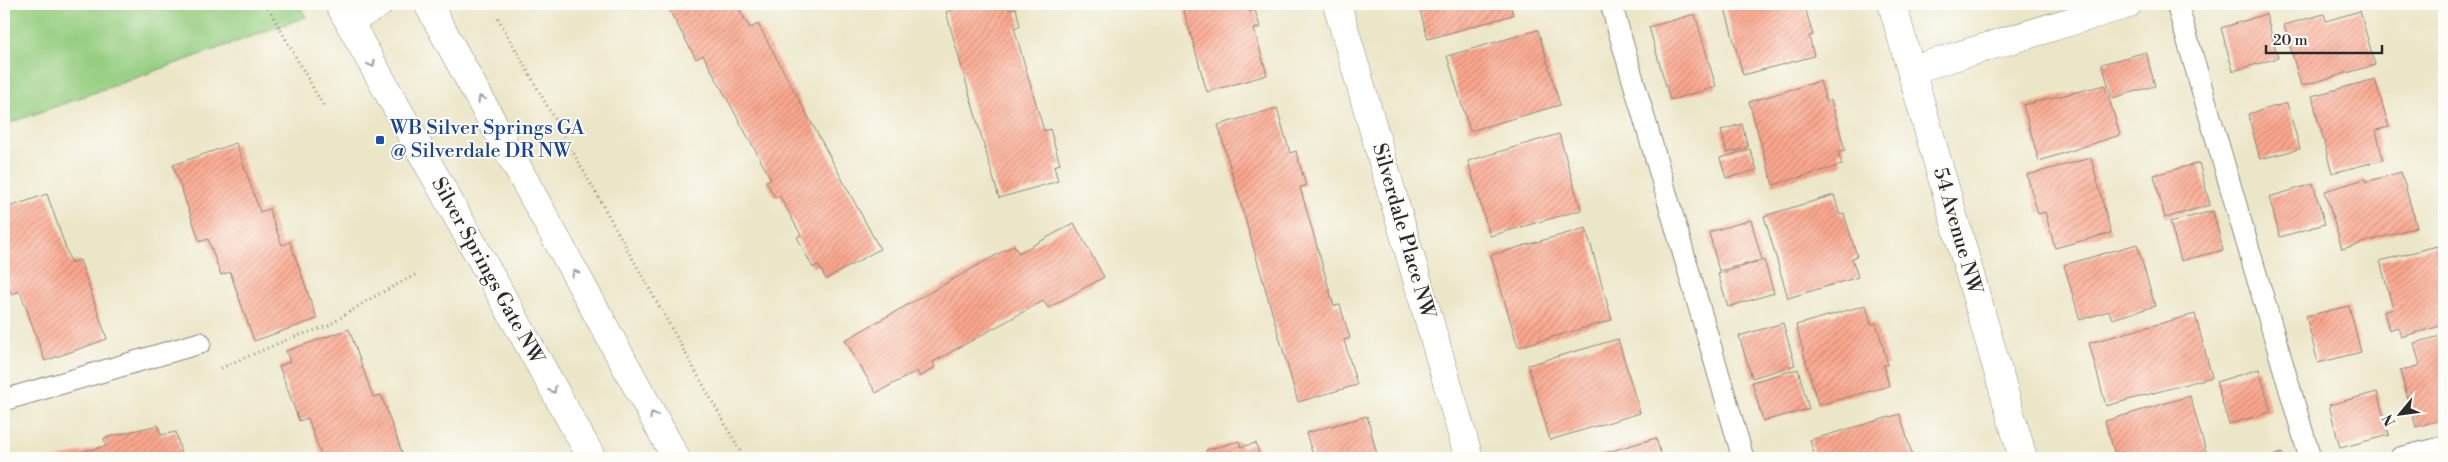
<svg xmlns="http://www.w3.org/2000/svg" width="2448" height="462" viewBox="0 0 2448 462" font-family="'Libre Bodoni',serif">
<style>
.green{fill:#95cd80;stroke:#607c56}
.building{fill:url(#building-hatch)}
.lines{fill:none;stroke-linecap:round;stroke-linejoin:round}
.service-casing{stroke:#8c887a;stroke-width:23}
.minor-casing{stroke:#8c887a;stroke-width:29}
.tertiary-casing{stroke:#8c887a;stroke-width:29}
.path{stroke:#8c887a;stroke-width:3;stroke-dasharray:1 4;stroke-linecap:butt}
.service{stroke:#fff;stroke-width:21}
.minor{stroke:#fff;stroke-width:28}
.tertiary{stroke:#fff;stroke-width:28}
.oneway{stroke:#a0a0a0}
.transit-dot{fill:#1a4fb4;stroke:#fdfcf7;stroke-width:2}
.labels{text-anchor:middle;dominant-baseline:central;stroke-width:4;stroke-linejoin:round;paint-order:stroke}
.transit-label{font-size:20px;fill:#164399;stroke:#fdfcf7;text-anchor:start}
.street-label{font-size:20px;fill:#2b2b2b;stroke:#fdfcf7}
</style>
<defs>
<pattern id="building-hatch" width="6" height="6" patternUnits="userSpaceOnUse" patternTransform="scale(1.25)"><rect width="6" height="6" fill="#fba78e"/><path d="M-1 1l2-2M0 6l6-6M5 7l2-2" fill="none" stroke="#cb8874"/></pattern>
</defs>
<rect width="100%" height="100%" fill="#fdfcf7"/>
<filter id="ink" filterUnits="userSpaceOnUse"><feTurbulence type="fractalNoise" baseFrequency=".02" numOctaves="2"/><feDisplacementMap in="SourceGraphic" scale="10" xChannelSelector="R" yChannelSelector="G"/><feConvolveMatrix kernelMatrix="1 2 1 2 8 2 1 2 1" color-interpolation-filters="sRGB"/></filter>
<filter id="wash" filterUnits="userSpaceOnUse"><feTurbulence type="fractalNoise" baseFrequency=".0096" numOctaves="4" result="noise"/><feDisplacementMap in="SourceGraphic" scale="20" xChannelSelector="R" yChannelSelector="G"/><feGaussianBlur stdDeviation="1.12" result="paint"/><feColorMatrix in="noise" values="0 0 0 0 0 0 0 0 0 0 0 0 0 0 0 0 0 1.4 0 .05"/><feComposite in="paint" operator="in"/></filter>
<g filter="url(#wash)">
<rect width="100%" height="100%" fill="#ece6c8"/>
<path class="green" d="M 4,4 L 299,4 L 306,17 L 4,125 Z"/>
<g id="blocks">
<path class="building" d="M 666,4 L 736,4 L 750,28 L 758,24 L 880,249 L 826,279 L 818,265 L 813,268 L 797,237 L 801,235 L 779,195 L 775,198 L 766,181 L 771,179 L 703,55 L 696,59 Z
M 975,4 L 1007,4 L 1009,10 L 1016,8 L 1020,26 L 1014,28 L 1044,131 L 1050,129 L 1060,164 L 1054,166 L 1058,181 L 999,198 L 946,12 Z
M 1182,4 L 1246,4 L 1249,12 L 1255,10 L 1260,27 L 1254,29 L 1267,75 L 1207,92 Z
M 1418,4 L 1510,4 L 1513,15 L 1428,39 Z
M 1724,4 L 1804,4 L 1813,35 L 1809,36 L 1814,56 L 1743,75 Z
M 2360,11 L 2375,65 L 2301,86 L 2284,25 L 2324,14 L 2326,21 Z
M 1695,14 L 1716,87 L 1670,100 L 1649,27 Z
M 2266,14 L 2278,58 L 2233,71 L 2221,28 Z
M 1538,30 L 1560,105 L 1470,131 L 1447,56 Z
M 2146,52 L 2155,86 L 2112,98 L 2102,64 Z
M 2375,79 L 2389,127 L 2376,130 L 2383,160 L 2332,173 L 2312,96 Z
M 1820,81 L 1826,102 L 1831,100 L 1845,150 L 1838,152 L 1842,165 L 1773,185 L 1749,102 Z
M 2105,85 L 2120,135 L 2039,161 L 2023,105 Z
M 2287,103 L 2300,149 L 2260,159 L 2248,114 Z
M 1277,108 L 1290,153 L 1296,151 L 1306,186 L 1300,187 L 1334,306 L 1340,305 L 1350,338 L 1344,340 L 1357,385 L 1298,402 L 1218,125 Z
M 1742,124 L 1748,147 L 1727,153 L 1721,130 Z
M 1559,134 L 1581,210 L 1490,236 L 1468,161 Z
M 236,143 L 260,212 L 269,209 L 282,245 L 290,242 L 317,319 L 254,341 L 230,272 L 221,275 L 208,239 L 200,242 L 173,165 Z
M 1750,149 L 1757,170 L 1726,178 L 1720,158 Z
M 2091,158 L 2111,233 L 2055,248 L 2045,212 L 2038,214 L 2027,175 Z
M 2199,163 L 2210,205 L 2165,218 L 2154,175 Z
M 2401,172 L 2417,227 L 2342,249 L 2325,191 L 2365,179 L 2366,182 Z
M 2313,184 L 2325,224 L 2280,237 L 2269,197 Z
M 47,194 L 71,263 L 80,260 L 107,339 L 45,361 L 20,291 L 11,294 L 4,272 L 4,209 Z
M 1834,195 L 1840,215 L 1844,214 L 1857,256 L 1852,258 L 1858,277 L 1788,298 L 1764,216 Z
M 2213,211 L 2223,250 L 2181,261 L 2170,222 Z
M 1751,220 L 1762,260 L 1719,271 L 1709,232 Z
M 1074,223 L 1104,277 L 1048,308 L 1043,301 L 933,362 L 935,367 L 920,377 L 917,371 L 876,393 L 845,340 L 1014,245 L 1019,253 Z
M 1586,228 L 1612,320 L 1518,347 L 1491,255 Z
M 2137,244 L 2155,306 L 2112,319 L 2109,311 L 2080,320 L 2064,265 Z
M 2437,246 L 2444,273 L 2444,325 L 2401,337 L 2398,327 L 2389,330 L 2384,312 L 2393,309 L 2380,261 Z
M 1764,260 L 1774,293 L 1728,307 L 1718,274 Z
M 1866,305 L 1871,324 L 1876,323 L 1882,343 L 1888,365 L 1884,365 L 1889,386 L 1818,405 L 1796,325 Z
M 2349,306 L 2361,352 L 2318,363 L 2306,316 Z
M 2195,314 L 2212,377 L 2106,406 L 2089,343 Z
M 1783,323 L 1795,365 L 1752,378 L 1739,336 Z
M 349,329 L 373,397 L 381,395 L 404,458 L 322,458 L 308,418 L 299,421 L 279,366 L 290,362 L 286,351 Z
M 2444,335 L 2444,419 L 2416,427 L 2400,371 L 2420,365 L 2414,343 Z
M 1618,339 L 1640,413 L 1550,440 L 1528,365 Z
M 1798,369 L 1809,409 L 1763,421 L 1752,382 Z
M 2259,369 L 2271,412 L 2229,424 L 2216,382 Z
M 2377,392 L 2389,435 L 2340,448 L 2329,405 Z
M 2190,396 L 2207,455 L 2194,458 L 2116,458 L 2105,421 Z
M 1900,414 L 1913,458 L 1815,458 L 1810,440 Z
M 1367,416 L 1378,458 L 1314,458 L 1306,433 Z
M 158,425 L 161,435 L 176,432 L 182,458 L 56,458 L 106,446 L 104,438 Z
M 1656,438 L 1662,458 L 1587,458 Z
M 1239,441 L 1241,447 L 1256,443 L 1260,458 L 1202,458 L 1208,456 L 1206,450 Z
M 2282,453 L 2284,458 L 2266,458 Z"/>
</g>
</g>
<g filter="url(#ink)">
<use href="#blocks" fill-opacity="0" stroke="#8c887a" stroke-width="1"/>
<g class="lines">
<g class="service-casing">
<path id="service" d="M 1611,4 L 1743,458
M 2177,4 L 2310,458
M 4,400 L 200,343
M 2400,458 L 2444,447"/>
</g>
<g class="minor-casing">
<path id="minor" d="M 1337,4 L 1469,458
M 1892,4 L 2023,458
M 349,21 L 379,4
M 1911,70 L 2128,4"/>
</g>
<g class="tertiary-casing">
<path id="tertiary" d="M 339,4 L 592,458
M 428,4 L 676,458"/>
</g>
<path class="path" d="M 167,4 L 184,10 L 196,4
M 266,4 L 324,107
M 498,18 L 744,458
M 221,368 L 291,338 L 328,326 L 368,300 L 415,275"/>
<use href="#service" class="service"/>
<use href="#minor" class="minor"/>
<use href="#tertiary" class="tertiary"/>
</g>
<defs><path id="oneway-chevron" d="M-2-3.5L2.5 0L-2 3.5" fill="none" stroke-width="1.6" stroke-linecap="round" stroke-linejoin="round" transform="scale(1.25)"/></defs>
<g class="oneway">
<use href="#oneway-chevron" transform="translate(372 64) rotate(62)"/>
<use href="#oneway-chevron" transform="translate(481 99) rotate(-119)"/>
<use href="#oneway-chevron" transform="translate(575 273) rotate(-119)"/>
<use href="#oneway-chevron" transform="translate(553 390) rotate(61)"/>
<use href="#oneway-chevron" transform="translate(653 415) rotate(-119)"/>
</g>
</g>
<rect class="transit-dot" x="375" y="135" width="10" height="10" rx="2.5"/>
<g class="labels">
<g class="transit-label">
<text x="390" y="128">WB Silver Springs GA<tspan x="390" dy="23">@ Silverdale DR NW</tspan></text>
</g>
<g class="street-label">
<text transform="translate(1403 231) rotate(74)">Silverdale Place NW</text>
<text transform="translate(1957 231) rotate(74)">54 Avenue NW</text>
<text transform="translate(487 271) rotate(61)">Silver Springs Gate NW</text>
</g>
</g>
<rect width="2448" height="462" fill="none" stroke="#fdfcf7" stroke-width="20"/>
<g transform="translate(2400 414) rotate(241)" stroke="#fdfcf7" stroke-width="4" paint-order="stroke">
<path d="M0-4L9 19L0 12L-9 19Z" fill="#2b2b2b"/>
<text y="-8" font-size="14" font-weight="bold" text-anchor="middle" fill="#2b2b2b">N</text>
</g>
<path d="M2266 45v8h116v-8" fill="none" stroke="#2b2b2b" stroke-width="2.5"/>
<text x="2273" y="45" font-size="15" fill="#2b2b2b" stroke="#fdfcf7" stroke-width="4" paint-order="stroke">20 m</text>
</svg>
